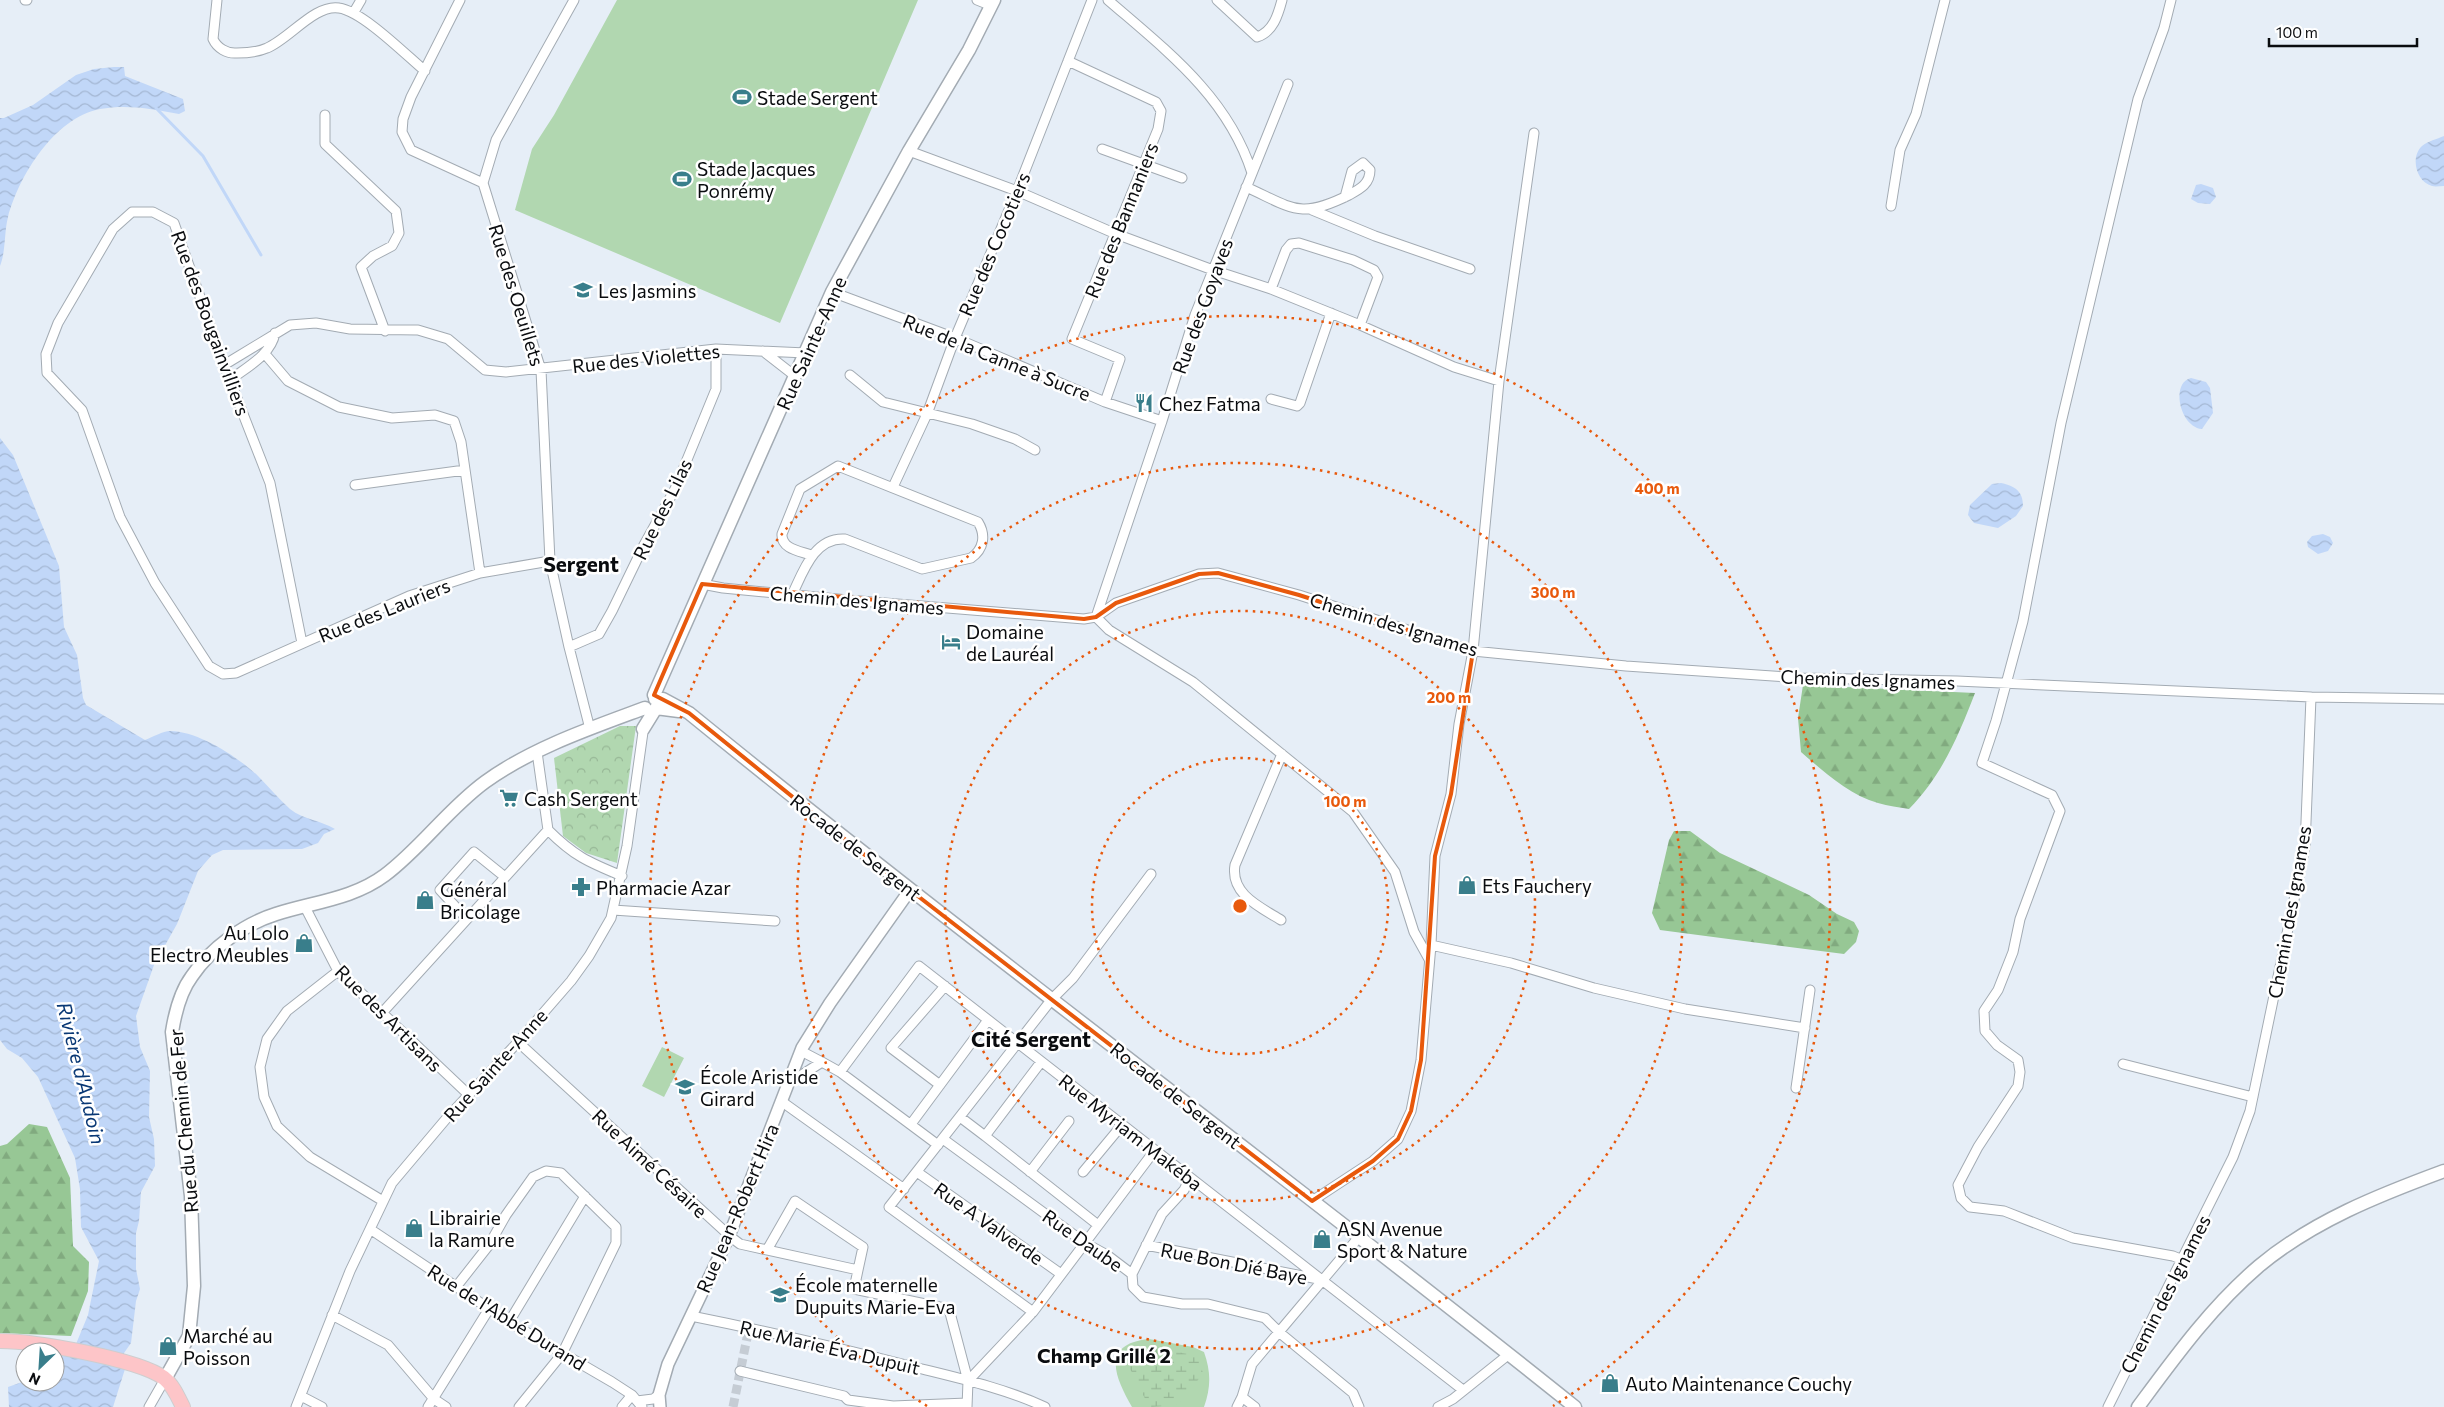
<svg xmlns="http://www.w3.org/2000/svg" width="2444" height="1407" viewBox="0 0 2444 1407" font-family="Commissioner,sans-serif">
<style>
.grass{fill:#b1d7b0}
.forest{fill:url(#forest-firs)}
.wetland{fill:url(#wetland-marsh)}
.park{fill:url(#park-crowns)}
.water{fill:url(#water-waves)}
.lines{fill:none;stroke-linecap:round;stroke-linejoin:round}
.stream{stroke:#c1d7f8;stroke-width:3}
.minor-tunnel{stroke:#c5ccd4;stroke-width:9;stroke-dasharray:9 4.5;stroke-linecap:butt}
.minor-casing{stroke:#a3abb3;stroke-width:11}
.tertiary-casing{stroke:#a3abb3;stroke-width:14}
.secondary-casing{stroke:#a3abb3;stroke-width:15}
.primary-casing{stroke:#cececf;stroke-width:16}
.minor{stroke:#fff;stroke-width:9}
.tertiary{stroke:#fff;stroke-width:11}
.secondary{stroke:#fff;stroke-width:12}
.primary{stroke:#fdc5c8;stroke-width:14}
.marked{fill:none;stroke:#e8590c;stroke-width:4;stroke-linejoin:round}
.ring{fill:none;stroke:#e8590c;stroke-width:2.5;stroke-dasharray:2.5 5}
.labels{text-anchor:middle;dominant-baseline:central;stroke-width:5;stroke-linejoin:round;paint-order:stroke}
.poi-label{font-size:19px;fill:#0a0c0f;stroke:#fff;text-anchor:start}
.street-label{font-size:19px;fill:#0a0c0f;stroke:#fff}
.water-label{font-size:20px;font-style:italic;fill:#093875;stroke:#fff}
.neighbourhood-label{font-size:20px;font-weight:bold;fill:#0a0c0f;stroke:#fff}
.quarter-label{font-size:21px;font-weight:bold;fill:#0a0c0f;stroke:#fff}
.centre{fill:#e8590c;stroke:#fff;stroke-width:2.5}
.ring-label{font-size:15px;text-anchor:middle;font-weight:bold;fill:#e8590c;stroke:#fff;stroke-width:5;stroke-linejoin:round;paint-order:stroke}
</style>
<defs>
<pattern id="forest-firs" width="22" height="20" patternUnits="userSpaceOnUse" patternTransform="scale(1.25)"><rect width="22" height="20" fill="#97c795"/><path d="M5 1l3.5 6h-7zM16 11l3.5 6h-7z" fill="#81aa7f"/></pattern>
<pattern id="wetland-marsh" width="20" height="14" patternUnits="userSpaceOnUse" patternTransform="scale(1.25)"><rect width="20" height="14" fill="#b1d7b0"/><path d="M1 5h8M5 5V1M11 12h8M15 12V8" fill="none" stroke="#97b796"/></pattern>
<pattern id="park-crowns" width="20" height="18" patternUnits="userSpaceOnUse" patternTransform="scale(1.25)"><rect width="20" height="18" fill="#b1d7b0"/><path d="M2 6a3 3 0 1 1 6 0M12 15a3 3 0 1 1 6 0" fill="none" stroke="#97b796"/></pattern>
<pattern id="water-waves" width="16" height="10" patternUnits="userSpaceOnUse" patternTransform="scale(1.25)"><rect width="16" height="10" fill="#c1d7f8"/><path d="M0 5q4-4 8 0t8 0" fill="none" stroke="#a4b7d3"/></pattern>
</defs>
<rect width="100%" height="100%" fill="#e6eef7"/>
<path class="grass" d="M 617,0 L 918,0 L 780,323 L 515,210 L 532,149 L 554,115 Z
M 662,1047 L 684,1058 L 664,1097 L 642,1086 Z
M 1149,1339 L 1193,1347 L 1204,1352 C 1211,1372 1211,1387 1204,1407 L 1132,1407 C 1115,1377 1100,1344 1149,1339 Z"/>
<path class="forest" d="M 1803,685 L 1975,693 C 1958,737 1942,775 1909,809 C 1899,807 1888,806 1878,803 C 1849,795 1823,771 1801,752 L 1798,718 Z
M 1674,831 L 1690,831 L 1720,853 L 1809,895 L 1837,914 L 1854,922 L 1859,931 L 1856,942 L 1844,954 L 1660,930 L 1652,913 L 1669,840 Z
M 29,1124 L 47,1127 L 70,1178 L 73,1246 L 89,1262 L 88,1291 L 71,1336 L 0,1333 L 0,1146 L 7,1144 Z"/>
<path class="wetland" d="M 1150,1347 L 1199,1356 L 1203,1374 L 1177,1405 L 1150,1407 L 1139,1388 L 1131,1382 L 1133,1374 L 1125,1361 L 1134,1352 Z"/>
<path class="park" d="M 620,726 L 636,726 L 617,863 L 586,853 L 563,836 L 554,758 Z"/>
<path class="water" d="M 114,67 L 124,67 L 125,76 L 183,99 L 185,111 L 179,114 C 153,109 127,104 100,109 C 54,118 19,176 8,217 C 4,233 6,251 0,266 L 0,118 L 4,118 L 33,105 L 76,75 L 94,69 Z
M 2444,136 L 2444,186 C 2440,186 2435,187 2432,186 C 2416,182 2410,157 2422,146 C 2428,141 2437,139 2444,136 Z
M 2201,184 L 2213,188 L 2216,197 L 2210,204 L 2198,203 L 2191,199 L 2196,185 Z
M 2191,378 L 2206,382 L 2210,388 L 2213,413 L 2202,429 C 2180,427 2170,383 2191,378 Z
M 0,438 L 13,455 L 59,566 L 64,627 L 77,655 L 83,698 L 86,705 L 145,740 C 153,737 163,731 170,731 C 198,731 238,757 258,776 C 269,787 279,799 290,809 C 304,820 320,820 335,829 L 324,834 L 318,843 L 302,849 L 223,850 L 212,855 L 198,871 L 177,924 L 154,965 L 136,1016 L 140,1047 L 150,1071 L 149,1117 L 154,1139 L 155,1166 L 141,1192 L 139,1221 L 136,1233 L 136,1269 L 140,1289 L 136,1301 L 131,1343 L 124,1353 L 125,1369 L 113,1407 L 9,1407 L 8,1387 L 25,1381 L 55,1382 L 55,1352 L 50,1352 L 76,1344 L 88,1315 L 99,1261 L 81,1227 L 80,1189 L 75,1158 L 38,1077 L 22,1058 L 7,1049 L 0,1040 Z
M 2001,483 C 2015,486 2023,491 2023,506 L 2016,516 L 1998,528 L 1974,523 L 1968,515 L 1970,505 L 1992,484 Z
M 2323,534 L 2330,537 L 2333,543 L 2328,551 L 2318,554 L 2308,547 L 2307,542 L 2312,536 Z"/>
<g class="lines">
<path class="stream" d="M 156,108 L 203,156 L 261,255"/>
<path class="minor-tunnel" d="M 733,1407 L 749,1328"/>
<g class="minor-casing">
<path id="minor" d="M 25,0 L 27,0
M 217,0 L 213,39 C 217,48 227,54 237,53 C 247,53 258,52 267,48 C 289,39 315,4 339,8 C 362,11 405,54 425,71
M 460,0 L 411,97 L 403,119 L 402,132 L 411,150 L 483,183
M 574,0 L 496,140 L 483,183 L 541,370 L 550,561 L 569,647 L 590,729
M 977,0 L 992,6
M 1108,0 C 1167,51 1228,97 1252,173
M 1217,0 L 1257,37 C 1273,32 1278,15 1282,0
M 2171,0 L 2164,28 L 2138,99 L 2061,423 L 2023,621 L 1996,721 L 1982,763 L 2052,795 L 2060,811 L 2020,919 L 2013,952 L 1998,990 L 1984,1011 L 1985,1031 L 1997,1045 L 2018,1060 L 2020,1072 L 2018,1086 L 1978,1147 L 1958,1185 L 1961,1198 L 1970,1207 L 2004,1211 L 2073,1238 L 2173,1256 L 2183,1260
M 354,12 L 361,0
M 1068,61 L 1156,102 L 1161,111 L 1158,129 L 1072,339 L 1120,359 L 1105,402
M 1288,84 L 1195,315 L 1162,421 L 1096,617 L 1109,630 L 1193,682 L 1353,812 L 1395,872 L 1414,932 L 1429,959
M 325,115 L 325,144 L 396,211 L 399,233 L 392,246 L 373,256 L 361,267 L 385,331
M 1102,149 L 1182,178
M 909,151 L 1017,191 L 1116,234 L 1213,270 L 1271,289 L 1360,325 L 1454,367 L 1499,381
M 1246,187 C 1293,208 1299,220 1349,195 C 1360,189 1370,184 1370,170 L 1363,163 L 1352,171 L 1345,197
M 1891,206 L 1900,150 L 1916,114 L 1945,0
M 1312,210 L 1375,236 L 1470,269
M 1271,289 L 1286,250 L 1291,244 L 1299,243 L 1353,260 L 1374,270 L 1378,277 L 1360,325
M 832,292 L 955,338 L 1105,402 L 1162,421
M 763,351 L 795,376
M 265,354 L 288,381 L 339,407 L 392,418 L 435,415 L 454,421 L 461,442 L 480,573
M 224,365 L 290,325 L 316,323 L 350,329 L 418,330 L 448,339 L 485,370 L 506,372 L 716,349 L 806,353
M 850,375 L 883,402 L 972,424 L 1015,439 L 1035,450
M 230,380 C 247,367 271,355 275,333
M 1271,399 L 1297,406 L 1300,403 L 1331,313
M 355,485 L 465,470
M 893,487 L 927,414 L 955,338 L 1017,191 L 1092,0
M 702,584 L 723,588 L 848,600 L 1084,619 L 1096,617 L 1116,603 L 1199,574 L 1218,573 L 1299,595 L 1473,651 L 1626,666 L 1801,678 L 1957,681 L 2311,697 L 2305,847 L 2250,1111 L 2233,1157 L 2108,1407
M 792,595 C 803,572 814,537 845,539 L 922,569 L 971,558 C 984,549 986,535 978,522 L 838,466 L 800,489 L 782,534 C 781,549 800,551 811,555
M 302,643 L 270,483 L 224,365 L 174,223 L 153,212 L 132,212 L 113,229 L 58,323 L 46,354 L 47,373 L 82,410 L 120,517 L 155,583 L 209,666 L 223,674 L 236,673 L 409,596 L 480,573 L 550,561
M 569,647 L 599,634 L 612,611 L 644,545 L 675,489 L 716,389 L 716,349
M 2311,697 L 2444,699
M 548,830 C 574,856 588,862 622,876
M 305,907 L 338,971 L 469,1095
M 613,910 L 775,921
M 466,918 L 440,890 L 474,852 L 505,877
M 1281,920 C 1260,907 1230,894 1235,865 L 1282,754
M 1431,945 L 1511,963 L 1594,988 L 1685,1009 L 1805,1028
M 338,971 L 287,1011 L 267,1039 L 260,1067 L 264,1097 L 277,1126 L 310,1157 L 383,1201
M 381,1014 L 548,830 L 537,752
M 518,1042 L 732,1238 L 740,1244 L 858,1270 L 854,1289 L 949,1309 L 968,1381
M 801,1051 L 822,1062
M 1041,1062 L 985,1136 L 1098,1225
M 2123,1064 L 2253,1097
M 840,1072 L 938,1145
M 789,1083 L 822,1062 L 840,1072 L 919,966 L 1463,1390
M 940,1085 L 891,1048 L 945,986
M 1796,1088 L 1810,990
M 781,1101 L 904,1189
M 960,1117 L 985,1136
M 911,1124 L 988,1020
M 943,1139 L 1085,1243 L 1107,1255 L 1132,1274 L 1133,1287 L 1143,1297 L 1182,1304 L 1208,1304 L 1265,1318 L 1280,1333 L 1353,1393 L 1359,1407
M 917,1172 L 1061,1274
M 1030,1172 L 1069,1121
M 1083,1172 L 1122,1125
M 1312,1201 L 1373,1161 L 1398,1139 L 1411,1111 L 1421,1060 L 1431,945 L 1435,856 L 1451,794 L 1459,724 L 1473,651 L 1499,381 L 1534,133
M 370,1229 L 509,1322 L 612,1382 L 632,1395 L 642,1407
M 1146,1245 L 1318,1279
M 767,1250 L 795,1201 L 863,1247 L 858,1270
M 1132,1274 L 1162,1214 L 1184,1190 L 1190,1178
M 456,1287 L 489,1245 L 506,1215 L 533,1177 L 546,1171 L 561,1173 L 616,1227 L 616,1243 L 562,1354 L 519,1407
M 1033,1312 L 889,1207 L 1052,999 L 1073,978 L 1151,874
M 332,1315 L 388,1345 L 434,1399 L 446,1407
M 691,1316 C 766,1331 840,1348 914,1367 C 958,1378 1004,1388 1045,1407
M 509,1322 L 585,1196
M 740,1371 L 844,1396 L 848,1400 L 893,1406 L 967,1403
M 301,1396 L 322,1407
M 637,1401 L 653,1399 L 659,1395
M 149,1407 L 165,1379
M 296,1407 L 350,1271 L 392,1183 L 446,1119 L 518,1042 L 571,981 L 589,956 L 611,918 L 627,846 L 644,725
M 428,1407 L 489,1309
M 622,1407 L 632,1395
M 967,1407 L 968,1381 L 1033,1312 L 1155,1150
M 1237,1407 L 1242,1397
M 1255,1407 L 1242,1397 L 1252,1364 L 1359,1237
M 1438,1407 L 1453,1399 L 1508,1355"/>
</g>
<g class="tertiary-casing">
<path id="tertiary" d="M 660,1407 L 659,1395 L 668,1364 L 729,1236 L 802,1048 L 830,1003 L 910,890"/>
</g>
<g class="secondary-casing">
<path id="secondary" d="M 654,695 L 832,292 L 909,151 L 969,50 L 994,0
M 655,699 L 663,699 L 689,713 C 980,950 1282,1172 1575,1407
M 643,729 L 656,708 L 679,711
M 165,1379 L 189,1336 L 194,1286 L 191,1196 L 172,1032 C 175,1013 180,992 192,976 C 211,948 244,924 276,914 C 313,902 353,899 385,875 C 421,848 448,809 485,782 C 532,748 591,728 645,708
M 2138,1407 C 2175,1357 2211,1307 2259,1266 C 2313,1221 2379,1195 2444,1171"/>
</g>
<g class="primary-casing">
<path id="primary" d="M 0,1341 C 34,1341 138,1359 164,1378 C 173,1385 178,1397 183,1407"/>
</g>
<use href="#minor" class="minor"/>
<use href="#tertiary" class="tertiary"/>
<use href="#secondary" class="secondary"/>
<use href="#primary" class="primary"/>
</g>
<path class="marked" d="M 1218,573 L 1299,595 L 1473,651 L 1451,794 L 1435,856 L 1421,1060 L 1411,1111 L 1398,1139 L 1373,1161 L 1312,1201 L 857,849 L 689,713 L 654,695 L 702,584 L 1084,619 L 1096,617 L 1116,603 L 1199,574 Z"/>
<g class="ring">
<circle cx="1240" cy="906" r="148"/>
<circle cx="1240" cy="906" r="295"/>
<circle cx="1240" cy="906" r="443"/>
<path d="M927 1406A590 590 0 1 1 1553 1406"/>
</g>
<defs>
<g id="stadium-bare" transform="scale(1.5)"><path d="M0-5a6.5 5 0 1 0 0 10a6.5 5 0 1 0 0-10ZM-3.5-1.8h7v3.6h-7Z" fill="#397e8b" stroke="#fff" stroke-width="2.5" paint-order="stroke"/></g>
<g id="school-bare" transform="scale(1.5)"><path d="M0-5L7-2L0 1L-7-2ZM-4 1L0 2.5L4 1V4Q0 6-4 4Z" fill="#397e8b" stroke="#fff" stroke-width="2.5" paint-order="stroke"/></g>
<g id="restaurant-bare" transform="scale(1.5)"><path d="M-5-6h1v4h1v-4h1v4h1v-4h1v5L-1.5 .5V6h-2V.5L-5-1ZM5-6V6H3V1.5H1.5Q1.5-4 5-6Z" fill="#397e8b" stroke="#fff" stroke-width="2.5" paint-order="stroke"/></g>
<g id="hotel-bare" transform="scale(1.5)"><path d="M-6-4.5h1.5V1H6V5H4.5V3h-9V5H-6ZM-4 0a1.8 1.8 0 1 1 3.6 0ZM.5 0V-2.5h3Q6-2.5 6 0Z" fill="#397e8b" stroke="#fff" stroke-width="2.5" paint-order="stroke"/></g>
<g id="supermarket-bare" transform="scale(1.5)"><path d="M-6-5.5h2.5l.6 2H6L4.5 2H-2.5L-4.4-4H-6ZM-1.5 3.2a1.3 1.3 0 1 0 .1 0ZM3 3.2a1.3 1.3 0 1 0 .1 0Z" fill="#397e8b" stroke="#fff" stroke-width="2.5" paint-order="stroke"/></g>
<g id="shop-bare" transform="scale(1.5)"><path d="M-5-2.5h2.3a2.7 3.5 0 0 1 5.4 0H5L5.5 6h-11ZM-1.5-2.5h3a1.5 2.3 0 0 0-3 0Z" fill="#397e8b" stroke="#fff" stroke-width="2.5" paint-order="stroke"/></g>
<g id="pharmacy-bare" transform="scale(1.5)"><path d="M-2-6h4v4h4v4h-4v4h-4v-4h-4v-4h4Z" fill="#397e8b" stroke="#fff" stroke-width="2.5" paint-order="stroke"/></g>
</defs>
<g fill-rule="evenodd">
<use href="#stadium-bare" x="742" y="97"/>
<use href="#stadium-bare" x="682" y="179"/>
<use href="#school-bare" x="583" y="290"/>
<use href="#restaurant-bare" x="1144" y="403"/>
<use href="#hotel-bare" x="951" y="642"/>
<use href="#supermarket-bare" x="509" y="798"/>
<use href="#shop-bare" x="1467" y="885"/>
<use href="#pharmacy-bare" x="581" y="887"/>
<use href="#shop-bare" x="425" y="900"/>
<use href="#shop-bare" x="304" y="943"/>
<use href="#school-bare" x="685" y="1087"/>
<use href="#shop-bare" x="414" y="1228"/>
<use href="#shop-bare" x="1322" y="1239"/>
<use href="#school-bare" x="780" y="1295"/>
<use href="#shop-bare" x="168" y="1346"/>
<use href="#shop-bare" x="1610" y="1383"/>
</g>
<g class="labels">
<g class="poi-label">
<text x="757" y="97">Stade Sergent</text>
<text x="697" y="168">Stade Jacques<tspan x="697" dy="22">Ponrémy</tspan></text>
<text x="598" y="290">Les Jasmins</text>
<text x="1159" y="403">Chez Fatma</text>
<text x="966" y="631">Domaine<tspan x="966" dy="22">de Lauréal</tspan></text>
<text x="524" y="798">Cash Sergent</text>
<text x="1482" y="885">Ets Fauchery</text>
<text x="596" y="887">Pharmacie Azar</text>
<text x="440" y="889">Général<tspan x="440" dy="22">Bricolage</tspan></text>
<text x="289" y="932" text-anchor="end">Au Lolo<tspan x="289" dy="22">Electro Meubles</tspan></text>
<text x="700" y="1076">École Aristide<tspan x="700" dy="22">Girard</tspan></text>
<text x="429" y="1217">Librairie<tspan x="429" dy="22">la Ramure</tspan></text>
<text x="1337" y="1228">ASN Avenue<tspan x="1337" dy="22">Sport &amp; Nature</tspan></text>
<text x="795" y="1284">École maternelle<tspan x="795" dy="22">Dupuits Marie-Eva</tspan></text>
<text x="183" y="1335">Marché au<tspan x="183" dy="22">Poisson</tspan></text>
<text x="1625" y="1383">Auto Maintenance Couchy</text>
</g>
<g class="street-label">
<text transform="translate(1121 220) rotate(-68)">Rue des Bannaniers</text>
<text transform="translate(994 244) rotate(-67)">Rue des Cocotiers</text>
<text transform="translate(517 295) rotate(73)">Rue des Oeuillets</text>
<text transform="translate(1202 306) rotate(-70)">Rue des Goyaves</text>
<text transform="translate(211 323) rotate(70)">Rue des Bougainvilliers</text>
<text transform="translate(811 343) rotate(-66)">Rue Sainte-Anne</text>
<text transform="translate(997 357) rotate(22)">Rue de la Canne à Sucre</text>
<text transform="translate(646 358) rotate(-6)">Rue des Violettes</text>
<text transform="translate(662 509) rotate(-64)">Rue des Lilas</text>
<text transform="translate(857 600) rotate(5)">Chemin des Ignames</text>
<text transform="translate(384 610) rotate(-22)">Rue des Lauriers</text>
<text transform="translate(1394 624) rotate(17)">Chemin des Ignames</text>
<text transform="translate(1868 679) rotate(2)">Chemin des Ignames</text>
<text transform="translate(856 847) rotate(38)">Rocade de Sergent</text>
<text transform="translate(2289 912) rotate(-80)">Chemin des Ignames</text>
<text transform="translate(389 1018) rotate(45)">Rue des Artisans</text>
<text transform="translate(495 1065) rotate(-48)">Rue Sainte-Anne</text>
<text transform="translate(1176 1095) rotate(38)">Rocade de Sergent</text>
<text transform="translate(183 1121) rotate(-95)">Rue du Chemin de Fer</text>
<text transform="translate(1131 1132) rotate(38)">Rue Myriam Makéba</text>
<text transform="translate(650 1163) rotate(43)">Rue Aimé Césaire</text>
<text transform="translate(737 1208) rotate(-67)">Rue Jean-Robert Hira</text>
<text transform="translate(989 1223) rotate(35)">Rue A Valverde</text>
<text transform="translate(1083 1240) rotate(35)">Rue Daube</text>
<text transform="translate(1234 1263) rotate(11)">Rue Bon Dié Baye</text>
<text transform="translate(2165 1294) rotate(-63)">Chemin des Ignames</text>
<text transform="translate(507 1317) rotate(32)">Rue de l'Abbé Durand</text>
<text transform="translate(830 1347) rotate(13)">Rue Marie Éva Dupuit</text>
</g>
<g class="water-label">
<text transform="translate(82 1073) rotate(76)">Rivière d'Audoin</text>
</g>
<g class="neighbourhood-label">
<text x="1104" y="1355">Champ Grillé 2</text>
</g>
<g class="quarter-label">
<text x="581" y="563">Sergent</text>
<text x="1031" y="1038">Cité Sergent</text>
</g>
</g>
<circle cx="1240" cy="906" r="8" class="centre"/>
<g class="ring-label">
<text x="1657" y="494">400 m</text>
<text x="1553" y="598">300 m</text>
<text x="1449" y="703">200 m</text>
<text x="1345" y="807">100 m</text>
</g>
<g transform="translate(40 1367) rotate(205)"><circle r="24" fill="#ffffff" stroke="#9d9e9f"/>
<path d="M0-4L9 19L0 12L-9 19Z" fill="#397e8b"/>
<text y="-8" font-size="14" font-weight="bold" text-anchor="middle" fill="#0a0c0f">N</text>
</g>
<path d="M2269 38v8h148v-8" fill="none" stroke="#0a0c0f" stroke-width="2.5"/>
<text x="2276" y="38" font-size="15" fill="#0a0c0f" stroke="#ffffff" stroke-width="4" paint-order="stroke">100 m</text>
</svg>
